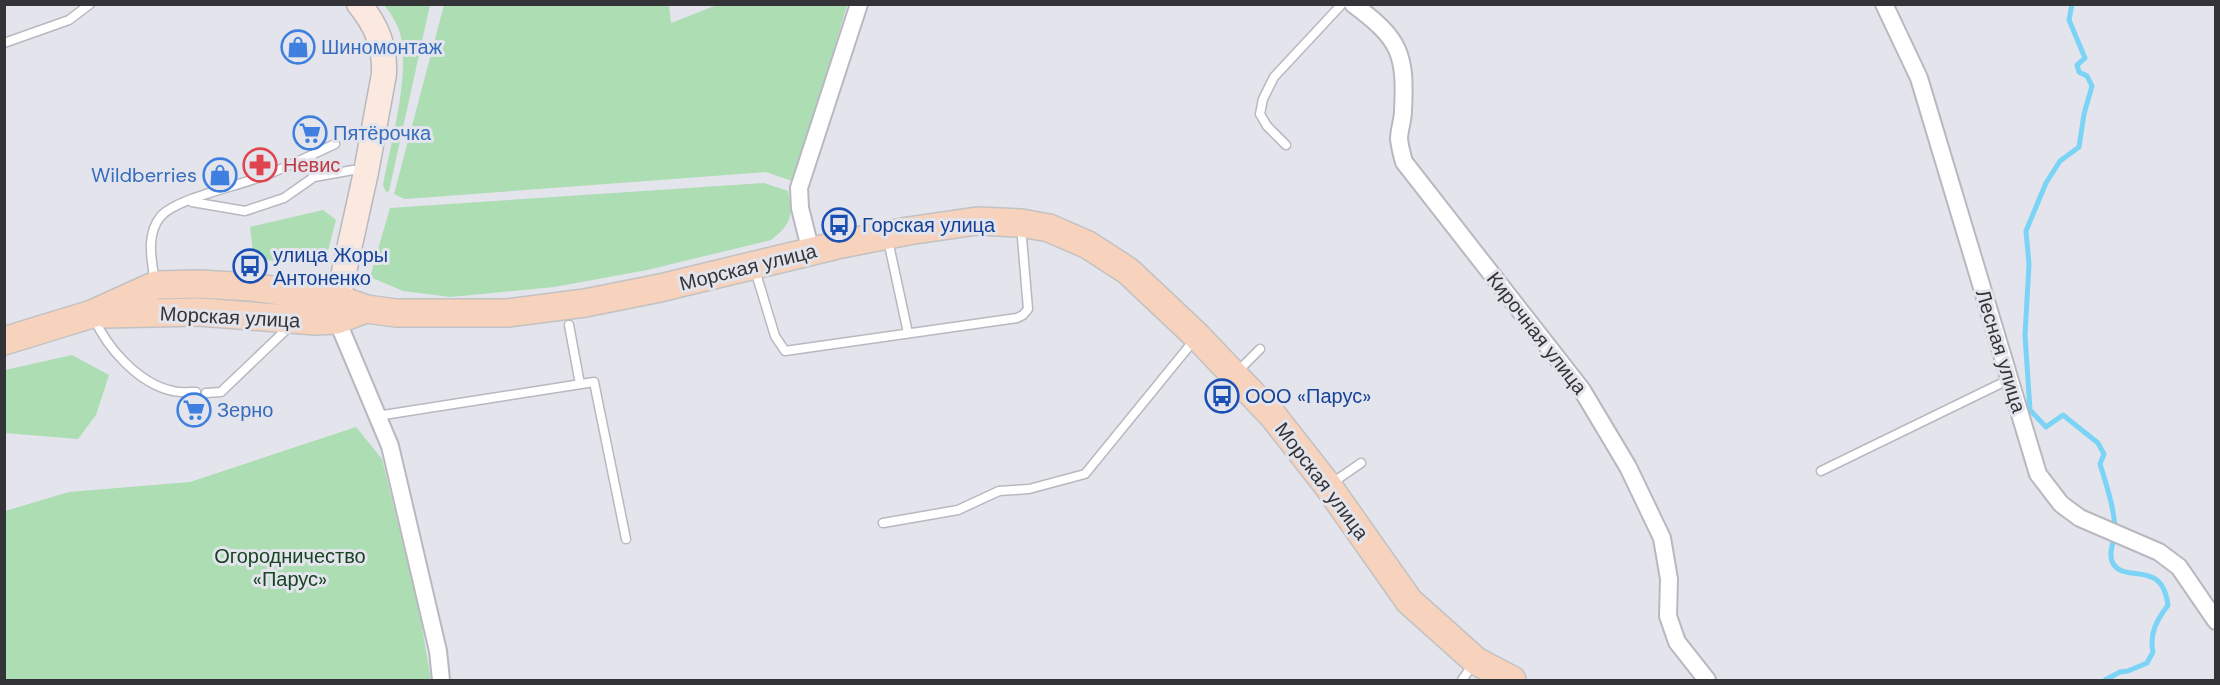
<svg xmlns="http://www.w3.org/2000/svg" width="2220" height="685" viewBox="0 0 2220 685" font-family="'DM Sans',sans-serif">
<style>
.green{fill:#acddb3}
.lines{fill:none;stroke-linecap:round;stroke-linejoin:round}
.stream{stroke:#7bd3f6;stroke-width:5}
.lane-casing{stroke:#b8b8c1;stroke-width:11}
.street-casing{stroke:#b8b8c1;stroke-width:20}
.secondary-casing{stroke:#b8b8c1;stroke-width:27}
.primary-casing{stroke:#c2c2c3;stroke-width:30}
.lane{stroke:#fff;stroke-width:8}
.street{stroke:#fff;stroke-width:16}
.secondary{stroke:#fbe8de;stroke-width:24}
.primary{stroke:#f7d2bc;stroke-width:27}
.labels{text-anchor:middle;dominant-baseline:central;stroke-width:6;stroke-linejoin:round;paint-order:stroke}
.shop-label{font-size:20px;fill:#366cbe;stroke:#e3e4ec;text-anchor:start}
.health-label{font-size:20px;fill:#be3a42;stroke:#e3e4ec;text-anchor:start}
.transit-label{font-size:20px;fill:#164399;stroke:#e3e4ec;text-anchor:start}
.street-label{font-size:20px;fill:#343438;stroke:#e3e4ec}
.park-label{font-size:20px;fill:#184523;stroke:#e3e4ec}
</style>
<rect width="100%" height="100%" fill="#e3e4ec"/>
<path class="green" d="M 384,5 L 430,5 L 389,191 L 386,192 L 383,185 C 391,142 409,80 401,37 C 399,26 391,13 384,5 Z
M 444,5 L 669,5 L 671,23 L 717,5 L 847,5 L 795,182 L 766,172 L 405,199 L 394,194 Z
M 764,183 L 788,191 C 794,215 791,225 771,240 L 647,270 L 554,287 L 450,297 L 403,291 L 370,277 L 390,208 Z
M 323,210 L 336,220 L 326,258 C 303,265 278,261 254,259 L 250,227 Z
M 72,355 L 109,375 L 96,415 L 78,439 L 5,433 L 5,370 Z
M 356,427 L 382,459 L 419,610 L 431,680 L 5,680 L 5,511 L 69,492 L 190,482 Z"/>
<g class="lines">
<path class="stream" d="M 2072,4 L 2069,20 L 2085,58 L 2077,65 L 2079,72 L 2087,76 L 2092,86 L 2084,114 L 2079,147 L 2060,161 L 2046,183 L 2026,231 L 2029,264 L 2025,335 L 2030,410 L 2046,427 L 2063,415 L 2098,443 L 2104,454 L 2100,464 C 2106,484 2114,507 2115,528 C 2116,540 2106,554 2114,565 C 2127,583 2162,559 2168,605 C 2157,620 2149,633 2153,652 L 2147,663 L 2128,671 L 2120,672 L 2105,680"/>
<g class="lane-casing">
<path id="lane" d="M 4,43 L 69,20 L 90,4
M 1286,145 L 1267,126 L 1260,114 L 1263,99 L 1274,77 L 1342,4
M 305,158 L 314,177
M 192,202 L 245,211 L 284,198 L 314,177 L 353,170 L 364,172
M 888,240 L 908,333
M 755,270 L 775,336 L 785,351 L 1017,318 L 1023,315 L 1028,309 L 1021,226
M 155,283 C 152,261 145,235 161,216 C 177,198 239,186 263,176 C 288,167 311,155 335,144
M 94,318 C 107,348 139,384 173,391 C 180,393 189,392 196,392
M 569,325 L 580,384
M 1237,372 L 1260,349
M 206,393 L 221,392 L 290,326
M 377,416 L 594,382 L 626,539
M 1821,471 L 2010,379
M 1332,483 L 1361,463
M 883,523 L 958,510 L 999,491 L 1029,489 L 1085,474 L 1195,339
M 1462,680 L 1474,663"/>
</g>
<g class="street-casing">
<path id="street" d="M 1353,4 C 1400,39 1406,53 1403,111 C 1403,120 1399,130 1399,139 C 1400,147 1402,155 1404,162 L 1582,390 L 1628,467 L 1662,538 L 1669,579 L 1668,616 L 1677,642 L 1707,680
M 1884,4 L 1919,78 L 2038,474 L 2061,504 L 2080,518 L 2159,552 L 2179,567 L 2216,621
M 811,252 L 800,208 L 799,188 L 859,4
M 337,320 L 390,446 L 438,651 L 441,680"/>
</g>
<g class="secondary-casing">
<path id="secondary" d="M 337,317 L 338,299 L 366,172 L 384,74 C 385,46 377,26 359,4"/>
</g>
<g class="primary-casing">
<path id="primary" d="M 106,314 L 199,312 L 316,321 L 337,320 L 366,309
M 4,341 L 92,314 L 156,285 L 199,284 L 252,287 L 338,299 L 366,309 L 396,313 L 507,313 L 585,303 L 660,288 L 842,244 L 908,231 L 977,221 L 1021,223 L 1049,228 L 1088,245 L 1128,271 L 1197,336 L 1274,417 L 1328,486 L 1409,601 L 1476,661 L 1512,680"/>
</g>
<use href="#lane" class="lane"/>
<use href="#street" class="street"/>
<use href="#secondary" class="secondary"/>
<use href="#primary" class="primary"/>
</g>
<defs>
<g id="shop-ring" transform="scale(1.725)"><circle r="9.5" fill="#e3e4ec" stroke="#3f7fe0" stroke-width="1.5"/><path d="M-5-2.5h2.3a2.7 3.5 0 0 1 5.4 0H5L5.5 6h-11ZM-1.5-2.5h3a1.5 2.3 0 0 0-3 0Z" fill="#3f7fe0"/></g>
<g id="supermarket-ring" transform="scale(1.725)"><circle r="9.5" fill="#e3e4ec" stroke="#3f7fe0" stroke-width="1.5"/><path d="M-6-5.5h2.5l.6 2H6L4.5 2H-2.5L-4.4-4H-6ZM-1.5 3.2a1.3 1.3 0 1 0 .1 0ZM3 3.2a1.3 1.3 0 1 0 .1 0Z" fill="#3f7fe0"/></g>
<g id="pharmacy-ring" transform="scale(1.725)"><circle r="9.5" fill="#e3e4ec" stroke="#e0444e" stroke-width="1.5"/><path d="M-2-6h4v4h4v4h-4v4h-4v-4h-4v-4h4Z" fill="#e0444e"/></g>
<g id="bus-ring" transform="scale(1.725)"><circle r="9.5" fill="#e3e4ec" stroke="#1a4fb4" stroke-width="1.5"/><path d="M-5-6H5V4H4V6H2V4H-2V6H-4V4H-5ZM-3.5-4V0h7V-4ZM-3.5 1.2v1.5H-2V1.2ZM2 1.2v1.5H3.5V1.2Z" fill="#1a4fb4"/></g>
</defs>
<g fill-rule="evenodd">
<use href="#shop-ring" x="298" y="47"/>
<use href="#supermarket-ring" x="310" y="133"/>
<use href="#pharmacy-ring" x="260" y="165"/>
<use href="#shop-ring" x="220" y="175"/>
<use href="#bus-ring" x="839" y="225"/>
<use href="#bus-ring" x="250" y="266"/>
<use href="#bus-ring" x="1222" y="396"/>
<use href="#supermarket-ring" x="194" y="410"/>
</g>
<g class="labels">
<g class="shop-label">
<text x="321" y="47">Шиномонтаж</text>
<text x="333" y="133">Пятёрочка</text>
<text x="197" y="175" text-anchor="end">Wildberries</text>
<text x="217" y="410">Зерно</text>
</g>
<g class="health-label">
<text x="283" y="165">Невис</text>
</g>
<g class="transit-label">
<text x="862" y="225">Горская улица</text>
<text x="273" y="255">улица Жоры<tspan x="273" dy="23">Антоненко</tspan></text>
<text x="1245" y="396">ООО «Парус»</text>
</g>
<g class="street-label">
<text transform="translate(748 267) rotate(-14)">Морская улица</text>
<text transform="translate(230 317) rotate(3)">Морская улица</text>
<text transform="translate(1537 333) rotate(52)">Кирочная улица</text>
<text transform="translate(2001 351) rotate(73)">Лесная улица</text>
<text transform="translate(1322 481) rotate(53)">Морская улица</text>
</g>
<g class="park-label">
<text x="290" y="556">Огородничество<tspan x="290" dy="23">«Парус»</tspan></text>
</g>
</g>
<rect width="2220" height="685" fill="none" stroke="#343438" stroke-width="12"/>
</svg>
